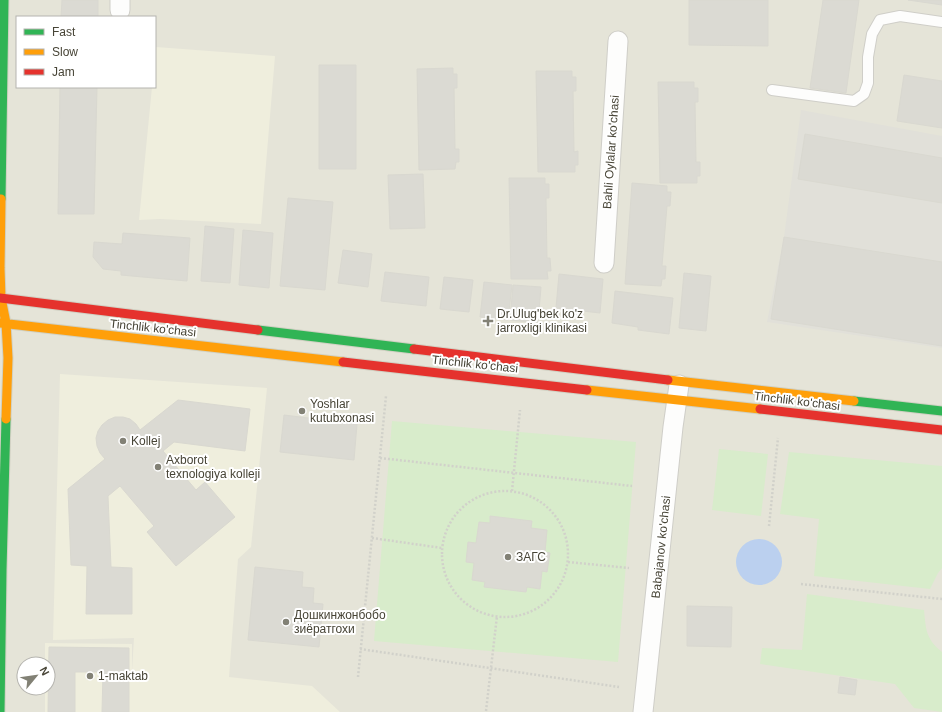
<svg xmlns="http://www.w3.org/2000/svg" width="942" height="712" viewBox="0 0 942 712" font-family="Arial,sans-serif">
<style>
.residential{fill:#e5e4d8;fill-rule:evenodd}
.industrial{fill:#e1e0d9}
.education{fill:#efeedd}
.green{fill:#d8eccb}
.water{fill:#bbd0ef}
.building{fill:#dbdad3;stroke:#d9d8d0}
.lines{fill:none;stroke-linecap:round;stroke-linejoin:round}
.lane-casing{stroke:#cfcec8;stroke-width:12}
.street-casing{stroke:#cfcec8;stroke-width:21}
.fast-casing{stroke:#d0d0c2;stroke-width:11}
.slow-casing{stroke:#d0d0c2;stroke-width:11}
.jam-casing{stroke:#d0d0c2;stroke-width:11}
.path{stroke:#d1d1ca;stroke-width:2.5;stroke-dasharray:2 2;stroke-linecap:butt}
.lane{stroke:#fdfdfc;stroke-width:10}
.street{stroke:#fdfdfc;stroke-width:19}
.fast{stroke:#30b455;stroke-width:9}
.slow{stroke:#ff9f0a;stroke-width:9}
.jam{stroke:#e5322d;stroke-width:9}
.poi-dot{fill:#828175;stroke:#fff;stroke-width:1.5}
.labels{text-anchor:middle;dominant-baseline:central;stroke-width:4;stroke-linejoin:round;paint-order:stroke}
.street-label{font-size:12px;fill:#474436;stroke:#fff}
.poi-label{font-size:12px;fill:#474436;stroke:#fff;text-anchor:start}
</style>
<rect width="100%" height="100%" fill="#f1f1eb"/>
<path class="residential" d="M 0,0 L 942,0 L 942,712 L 0,712 ZM 17,17 L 155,17 L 155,87 L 17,87 ZM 24,664 L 48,664 L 48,688 L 24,688 Z"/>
<path class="industrial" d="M 801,110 L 942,136 L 942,348 L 767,322 L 784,237 Z"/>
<path class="education" d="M 156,47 L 275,56 L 261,224 L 160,219 L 139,220 L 152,87 L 155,87 Z
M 60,374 L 267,388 L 251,547 L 238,559 L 229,677 L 312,686 L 340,712 L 45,712 L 45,688 L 48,688 L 48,664 L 45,664 L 45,643 L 132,644 L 132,671 L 134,638 L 53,640 Z"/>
<path class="green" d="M 392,421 L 636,442 L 618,662 L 374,641 Z
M 719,449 L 768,454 L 761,516 L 712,510 Z
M 789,452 L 942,466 L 942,568 L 938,573 L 930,589 L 814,576 L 819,519 L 780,514 Z
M 807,594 L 924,610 C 926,630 926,639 942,652 L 942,712 L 914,708 L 895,684 L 760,664 L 762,648 L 802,650 Z"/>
<path class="water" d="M736 562a23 23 0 1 1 46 0a23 23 0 1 1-46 0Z"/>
<path class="building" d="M 62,0 L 98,0 L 98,17 L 61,17 Z
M 689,0 L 768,0 L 768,46 L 689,45 Z
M 823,0 L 859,0 L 846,93 L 810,88 Z
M 908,0 L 942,0 L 942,5 Z
M 319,65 L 356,65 L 356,169 L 319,169 Z
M 453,68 L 453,74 L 457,74 L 457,88 L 454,88 L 455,149 L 459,149 L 459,162 L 456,162 L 455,169 L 419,170 L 417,69 Z
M 536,71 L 572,71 L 572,77 L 576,77 L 576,91 L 573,91 L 574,152 L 578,151 L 578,165 L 575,165 L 575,172 L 538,172 Z
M 904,75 L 942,81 L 942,128 L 897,121 Z
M 658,82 L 694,82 L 694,88 L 698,88 L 698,102 L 695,102 L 696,162 L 700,162 L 700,176 L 697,176 L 697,183 L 660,183 Z
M 60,87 L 97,87 L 94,214 L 58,214 Z
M 805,134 L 942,158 L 942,203 L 798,179 Z
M 423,174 L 425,228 L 390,229 L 388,175 Z
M 509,178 L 545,178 L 545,184 L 549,184 L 549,198 L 546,198 L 547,258 L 550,258 L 551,271 L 547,271 L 548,279 L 511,279 Z
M 632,183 L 667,186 L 667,192 L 671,192 L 670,206 L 667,206 L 662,266 L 666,266 L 665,279 L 662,279 L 661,286 L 625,284 Z
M 288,198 L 333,202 L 325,290 L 280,286 Z
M 205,226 L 234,229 L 230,283 L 201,281 Z
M 243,230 L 273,233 L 269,288 L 239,285 Z
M 123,233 L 190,238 L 187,281 L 121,275 L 121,271 L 103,269 L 93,257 L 94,242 L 122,244 Z
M 784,237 L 942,262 L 942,346 L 771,319 Z
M 343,250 L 372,254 L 368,287 L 338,283 Z
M 385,272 L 429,277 L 426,306 L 381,301 Z
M 684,273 L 711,276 L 706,331 L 679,328 Z
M 559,274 L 603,279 L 600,313 L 556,308 Z
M 444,277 L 473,280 L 469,312 L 440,309 Z
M 484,282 L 512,285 L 508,320 L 480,317 Z
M 513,285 L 541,287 L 538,323 L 510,320 Z
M 615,291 L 673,298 L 669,334 L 638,330 L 638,327 L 612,323 Z
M 178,400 L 250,409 L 245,451 L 174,442 L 163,451 L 196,490 L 205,482 L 235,517 L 176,566 L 147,532 L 154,526 L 120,486 L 108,496 L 111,567 L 132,568 L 132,614 L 86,614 L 87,566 L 71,565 L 68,489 L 105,459 L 100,453 L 97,446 L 96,438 L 98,431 L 102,425 L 108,420 L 115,417 L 123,417 L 130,419 L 136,424 L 140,430 Z
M 284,415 L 357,424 L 354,460 L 280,452 Z
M 490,516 L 532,521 L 531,528 L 547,530 L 545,552 L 550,553 L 547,572 L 542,571 L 540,589 L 527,587 L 526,592 L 484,587 L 485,582 L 472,580 L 474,563 L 466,562 L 468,542 L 476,543 L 479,522 L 490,523 Z
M 255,567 L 303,572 L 302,587 L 314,588 L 313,603 L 323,604 L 319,647 L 248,640 Z
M 687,606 L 732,607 L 731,647 L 687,646 Z
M 49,647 L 129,648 L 129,712 L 102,712 L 103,672 L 75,672 L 75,712 L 48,712 Z
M 840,677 L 857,680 L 855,695 L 838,693 Z"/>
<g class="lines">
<g class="lane-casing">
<path id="lane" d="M 772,90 L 854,101 L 864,94 L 868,83 L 868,57 L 872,34 L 880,20 L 900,16 L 942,22"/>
</g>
<g class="street-casing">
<path id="street" d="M 120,0 L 120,10
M 604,263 L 618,41
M 643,712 L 673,427 L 679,385"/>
</g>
<g class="fast-casing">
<path id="fast" d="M 1,199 L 4,0
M 258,330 L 414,349
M 854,401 L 942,411
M 0,712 L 2,570 L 6,419"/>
</g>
<g class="slow-casing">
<path id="slow" d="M 1,199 L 0,268 L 1,298 L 6,323 L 8,358 L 6,419
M 0,323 L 343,362
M 668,380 L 854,401
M 587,390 L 760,409"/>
</g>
<g class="jam-casing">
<path id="jam" d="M 0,298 L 258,330
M 414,349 L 668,380
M 343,362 L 587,390
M 760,409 L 942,430"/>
</g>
<path class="path" d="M 380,458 L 632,486
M 512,491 L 520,410
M442 554a63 63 0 1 1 126 0a63 63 0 1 1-126 0Z
M 769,526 L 778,438
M 372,538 L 442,548
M 568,562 L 629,568
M 801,584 L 942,599
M 360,649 L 619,687
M 358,677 L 386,396
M 486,711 L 497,616"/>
<use href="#lane" class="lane"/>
<use href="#street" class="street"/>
<use href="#fast" class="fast"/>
<use href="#slow" class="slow"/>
<use href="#jam" class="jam"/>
</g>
<g class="poi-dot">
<path d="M486 315h4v4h4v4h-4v4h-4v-4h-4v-4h4z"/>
<circle cx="302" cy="411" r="4"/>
<circle cx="123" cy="441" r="4"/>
<circle cx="158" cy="467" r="4"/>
<circle cx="508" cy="557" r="4"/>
<circle cx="286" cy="622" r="4"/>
<circle cx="90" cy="676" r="4"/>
</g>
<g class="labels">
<g class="street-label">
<text transform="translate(611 152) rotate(-86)">Bahli Oylalar ko'chasi</text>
<text transform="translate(153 328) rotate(6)">Tinchlik ko'chasi</text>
<text transform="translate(475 364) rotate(6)">Tinchlik ko'chasi</text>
<text transform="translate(797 401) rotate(7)">Tinchlik ko'chasi</text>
<text transform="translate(661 547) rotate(-84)">Babajanov ko'chasi</text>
</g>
<g class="poi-label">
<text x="497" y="314">Dr.Ulug'bek ko'z<tspan x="497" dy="14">jarroxligi klinikasi</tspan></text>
<text x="310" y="404">Yoshlar<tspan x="310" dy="14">kutubxonasi</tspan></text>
<text x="131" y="441">Kollej</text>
<text x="166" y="460">Axborot<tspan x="166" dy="14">texnologiya kolleji</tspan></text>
<text x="516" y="557">ЗАГС</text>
<text x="294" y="615">Дошкинжонбобо<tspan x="294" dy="14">зиёратгохи</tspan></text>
<text x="98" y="676">1-maktab</text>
</g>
</g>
<rect x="16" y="16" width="140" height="72" fill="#ffffff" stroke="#b5b4af"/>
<rect x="24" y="29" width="20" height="6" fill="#30b455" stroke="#b5b4af"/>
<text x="52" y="36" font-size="12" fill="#474436">Fast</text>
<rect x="24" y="49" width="20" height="6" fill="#ff9f0a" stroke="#b5b4af"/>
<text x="52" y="56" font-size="12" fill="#474436">Slow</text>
<rect x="24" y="69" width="20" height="6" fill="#e5322d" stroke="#b5b4af"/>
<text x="52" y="76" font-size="12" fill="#474436">Jam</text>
<g transform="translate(36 676) rotate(61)"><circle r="19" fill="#ffffff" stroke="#b5b4af"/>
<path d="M0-3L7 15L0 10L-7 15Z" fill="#828175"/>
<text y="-6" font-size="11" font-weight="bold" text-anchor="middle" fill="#474436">N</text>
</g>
</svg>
